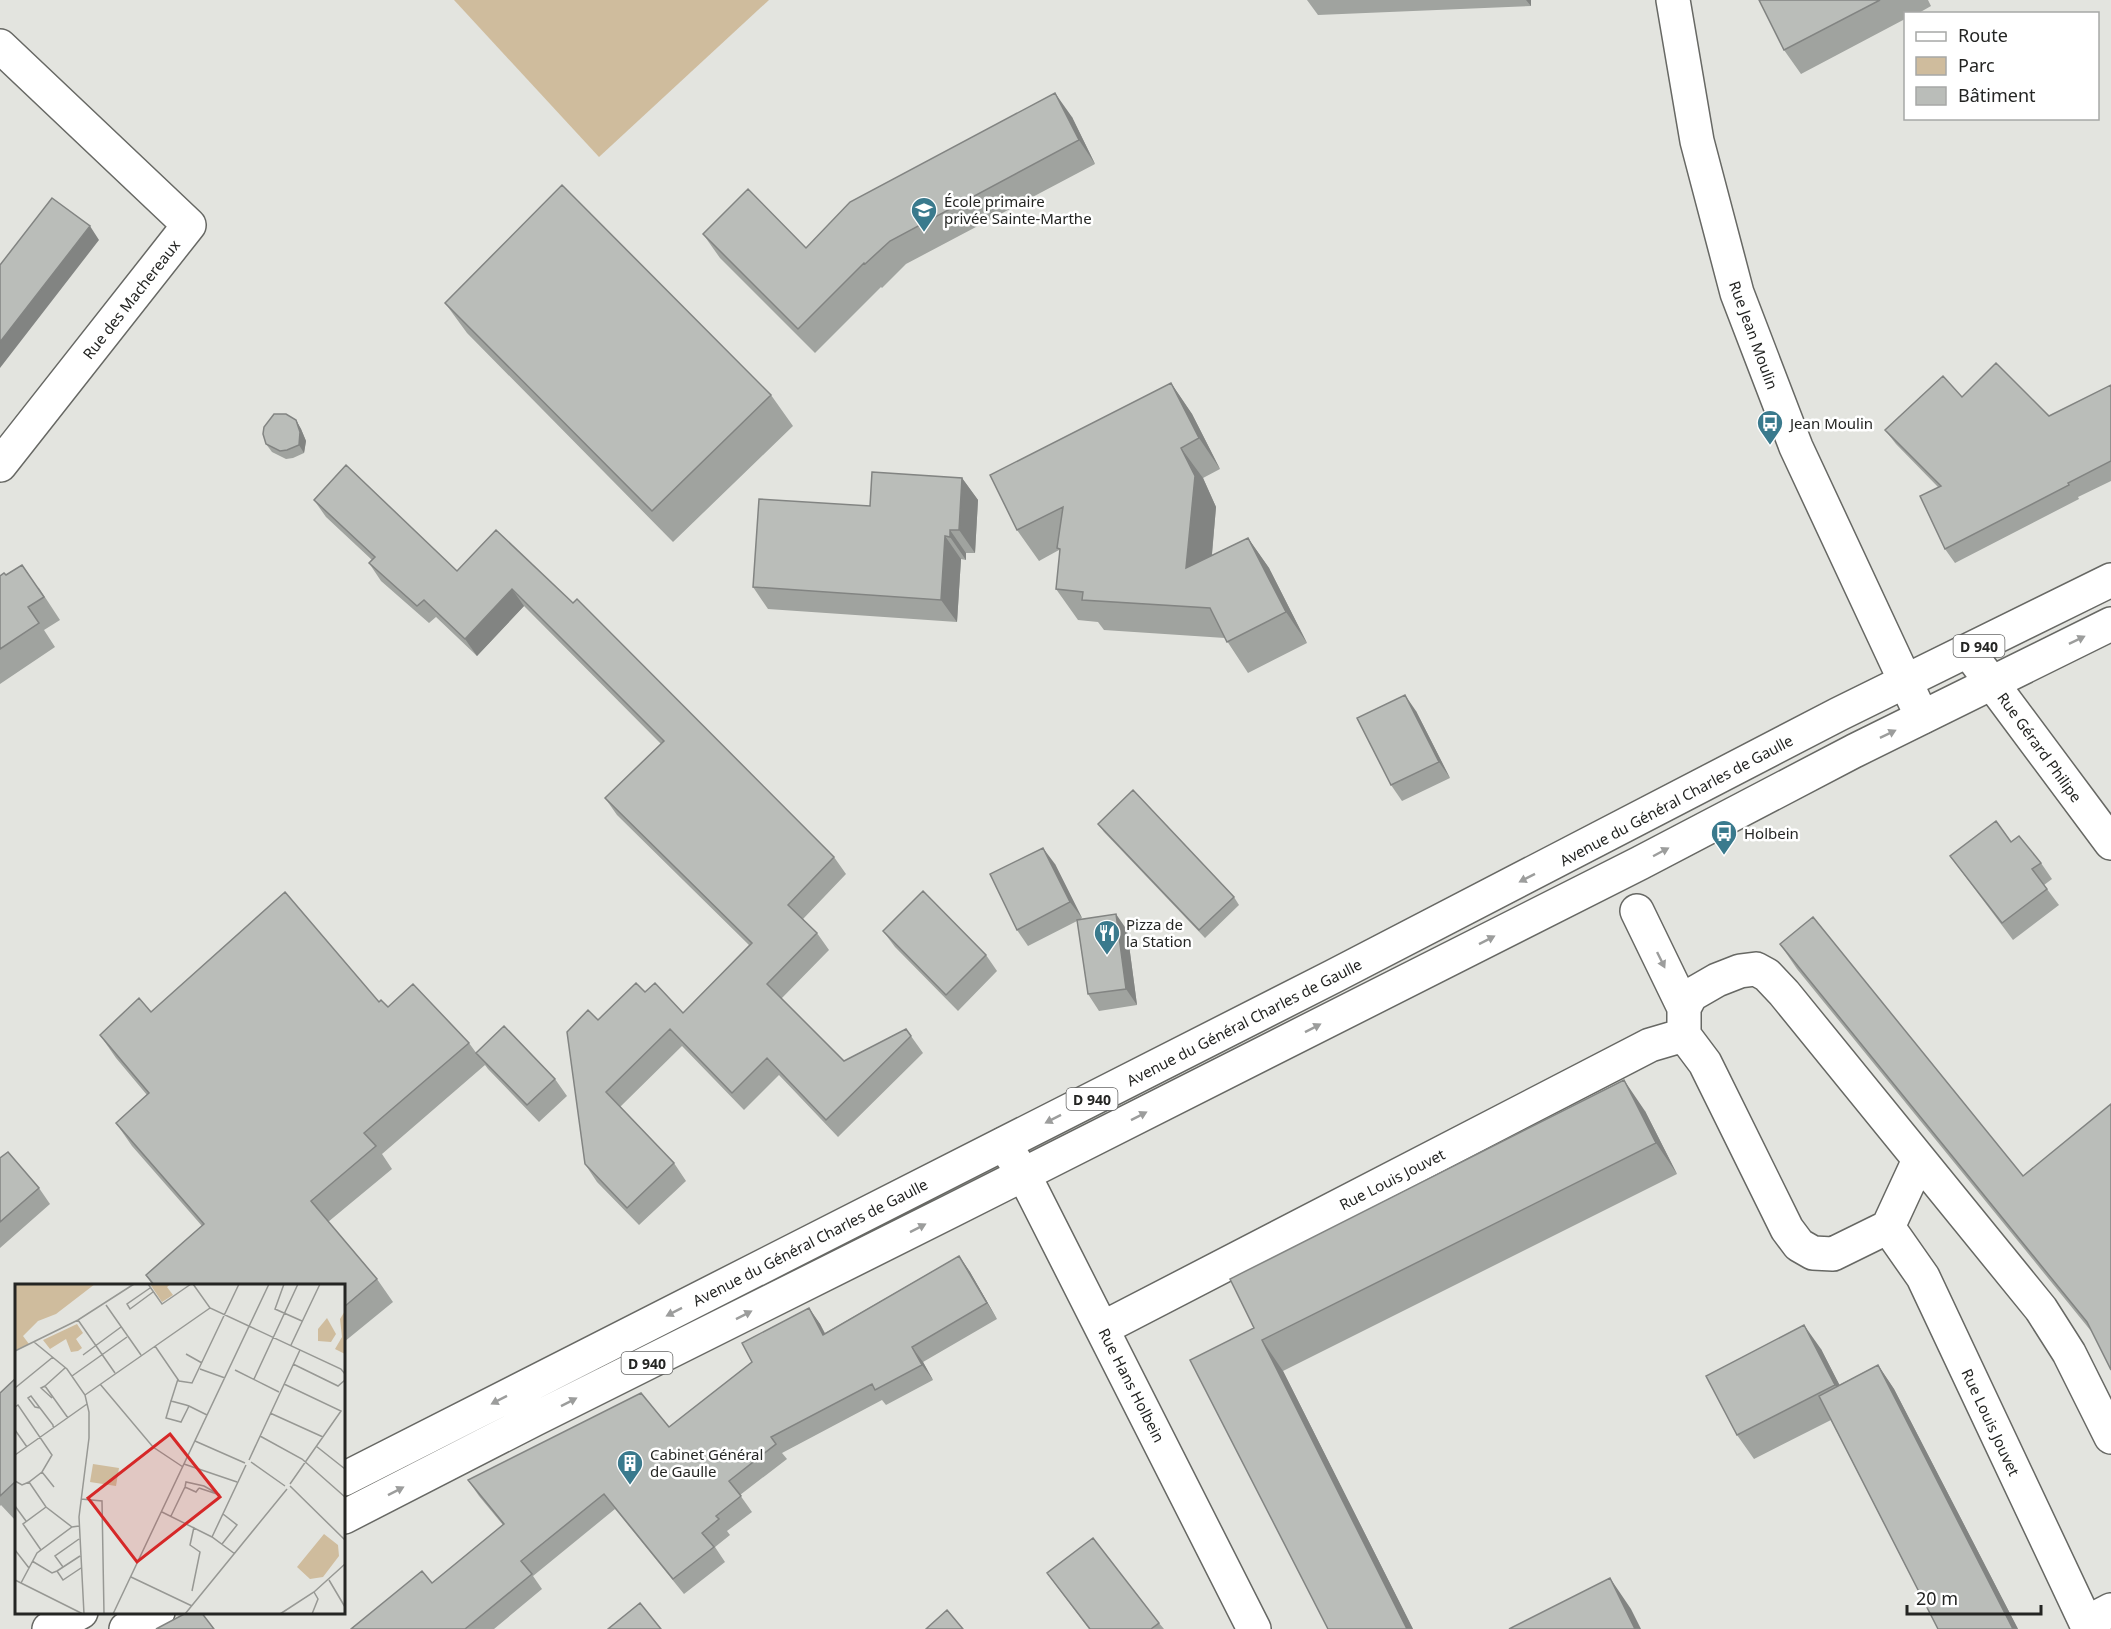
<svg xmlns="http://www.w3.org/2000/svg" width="2111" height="1629" viewBox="0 0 2111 1629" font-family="'Noto Sans',sans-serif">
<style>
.park{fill:#cfbc9d}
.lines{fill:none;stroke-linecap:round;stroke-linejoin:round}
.street-casing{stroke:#676864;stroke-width:36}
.primary-casing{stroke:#676864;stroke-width:36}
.street{stroke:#fff;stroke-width:33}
.primary{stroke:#fff;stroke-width:33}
.wall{fill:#a0a39f}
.shaded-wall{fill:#828482}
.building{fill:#babdb9;stroke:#828482;stroke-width:1.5}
.oneway{fill:#9c9d9c}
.labels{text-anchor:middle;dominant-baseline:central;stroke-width:5;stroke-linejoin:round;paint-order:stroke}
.shield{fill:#fff;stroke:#666665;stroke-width:1.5}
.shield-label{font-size:14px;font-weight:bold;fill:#242523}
.poi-label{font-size:15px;fill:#242523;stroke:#fff;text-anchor:start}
.street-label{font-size:15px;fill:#242523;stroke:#fff}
.inset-road{fill:none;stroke:#979894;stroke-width:1.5}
.view{fill:#d62828;fill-opacity:0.15;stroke:#d62828;stroke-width:3}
.inset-edge{fill:none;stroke:#242523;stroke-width:3}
</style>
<rect width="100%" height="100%" fill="#e3e4df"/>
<path class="park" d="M 454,0 L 769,0 L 599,157 Z"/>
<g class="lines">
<g class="street-casing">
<path id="street" d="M 1673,0 L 1697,141 L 1737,293 L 1796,447 L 1922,717
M 0,46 L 189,225 L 0,465
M 1968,651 L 2111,843
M 1637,911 L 1684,1008
M 1684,1035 L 1684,1008 L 1691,995 L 1717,980 L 1740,971 L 1756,969 L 1767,975 L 1784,993 L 2041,1309 L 2069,1353 L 2111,1437
M 1004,1144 L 1024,1175 L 1254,1629
M 1888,1227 L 1923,1277 L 2086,1623 L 2111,1610
M 1103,1328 L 1650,1045 L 1684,1035 L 1705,1063 L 1787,1229 L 1799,1245 L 1813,1253 L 1833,1254 L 1888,1227 L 1919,1160"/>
</g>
<g class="primary-casing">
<path id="primary" d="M 344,1479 L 1334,976 L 1839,714 L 2111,580
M 344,1517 L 535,1419 L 951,1211 L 1640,863 L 1854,751 L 2111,624
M 49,1629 L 81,1612
M 126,1629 L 158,1612"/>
</g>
<use href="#street" class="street"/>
<use href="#primary" class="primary"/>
</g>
<path class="wall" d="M 1307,0 L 1531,0 L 1531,6 L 1318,15 Z
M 1759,0 L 1928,0 L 1931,6 L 1917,14 L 1905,14 L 1905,19 L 1801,74 L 1784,50 Z
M 1072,117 L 1095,164 L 906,264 L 882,288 L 881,287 L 815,353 L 720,258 L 703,234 L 806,248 Z
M 445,303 L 771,395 L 793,426 L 673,542 L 467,333 Z
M 1171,383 L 1192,414 L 1220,469 L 1203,478 L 1216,507 L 1212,555 L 1248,538 L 1269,568 L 1307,643 L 1248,673 L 1225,638 L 1104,630 L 1098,622 L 1078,620 L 1056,589 L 1060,552 L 1059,550 L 1039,561 L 1017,530 Z
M 2111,385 L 2111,481 L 2078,497 L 2079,499 L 1955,563 L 1945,549 L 1938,487 L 1896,444 L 1885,430 L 1962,397 L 2049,416 Z
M 296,420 L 301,429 L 306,441 L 304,453 L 293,458 L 286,459 L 272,452 L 266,444 Z
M 962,478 L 978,500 L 975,553 L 966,553 L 966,560 L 961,559 L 957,622 L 768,609 L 753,587 L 870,506 Z
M 314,500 L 457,571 L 496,530 L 834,857 L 846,874 L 803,919 L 817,933 L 829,950 L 781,999 L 844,1061 L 906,1029 L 923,1053 L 838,1137 L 779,1075 L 744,1110 L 682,1046 L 620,1107 L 674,1163 L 686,1181 L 639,1225 L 597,1182 L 585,1164 L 598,1020 L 645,992 L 683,1013 L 749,945 L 617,815 L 605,798 L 661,744 L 524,606 L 477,656 L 436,617 L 429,623 L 381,581 L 369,563 L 372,560 L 326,517 Z
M 6,575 L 39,588 L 60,620 L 44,630 L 55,647 L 0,684 L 0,576 Z
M 1416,711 L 1450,778 L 1402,801 L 1391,785 Z
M 1098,824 L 1234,897 L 1239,905 L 1205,938 L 1104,832 Z
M 2011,842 L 2041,863 L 2052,879 L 2044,885 L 2059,905 L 2013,940 L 1950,856 Z
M 1055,864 L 1082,918 L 1079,920 L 1127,930 L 1137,1005 L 1099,1011 L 1088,994 L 1077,921 L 1028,946 L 1017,930 Z
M 883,931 L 986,955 L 997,971 L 958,1011 L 895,947 Z
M 1780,944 L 2023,1176 L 2091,1331 L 1797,969 Z
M 379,1002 L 388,1007 L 469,1043 L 485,1065 L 382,1154 L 392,1169 L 328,1222 L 377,1279 L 393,1302 L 344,1342 L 344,1286 L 153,1286 L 146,1275 L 202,1226 L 132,1146 L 116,1123 L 147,1095 L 116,1058 L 100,1035 L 151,1012 Z
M 476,1053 L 555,1079 L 567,1096 L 539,1122 L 488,1069 Z
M 1645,1111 L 1677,1174 L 1283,1371 L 1413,1629 L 1328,1629 L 1254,1328 Z
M 0,1158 L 39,1188 L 50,1204 L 0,1248 Z
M 959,1256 L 970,1272 L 997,1319 L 923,1362 L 933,1380 L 886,1405 L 882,1400 L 782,1453 L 787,1459 L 740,1495 L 752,1512 L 727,1531 L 730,1535 L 715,1547 L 725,1562 L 684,1594 L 615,1509 L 533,1576 L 542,1589 L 494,1629 L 351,1629 L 432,1583 L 503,1525 L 479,1496 L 468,1480 L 669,1427 L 752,1362 L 809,1308 L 820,1324 L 825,1333 Z
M 1821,1349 L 1839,1385 L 1878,1365 L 1894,1389 L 2018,1629 L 1938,1629 L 1831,1420 L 1754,1459 L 1737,1435 Z
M 16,1378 L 16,1518 L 15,1520 L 1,1505 L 0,1506 L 0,1393 Z
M 1047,1573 L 1159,1623 L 1164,1629 L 1089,1629 Z"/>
<path class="shaded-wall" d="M 1526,0 L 1531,0 L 1531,6 Z
M 1055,93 L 1072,117 L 1095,164 L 1079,140 Z
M 90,226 L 99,240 L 0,368 L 0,342 Z
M 1171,383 L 1192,414 L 1220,469 L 1199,438 Z
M 296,420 L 301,429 L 306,441 L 304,453 L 299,445 Z
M 1181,448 L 1203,478 L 1216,507 L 1208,598 L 1186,568 Z
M 962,478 L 978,500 L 975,553 L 959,530 Z
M 950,530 L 966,553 L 966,560 L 950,537 Z
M 945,536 L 961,559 L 957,622 L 941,600 Z
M 1248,538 L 1269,568 L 1307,643 L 1286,612 Z
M 512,589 L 524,606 L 477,656 L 465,639 Z
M 1405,695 L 1416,711 L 1450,778 L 1439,762 Z
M 1043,848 L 1055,864 L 1082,918 L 1070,902 Z
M 1116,914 L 1127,930 L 1137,1005 L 1126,989 Z
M 1624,1080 L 1645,1111 L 1677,1174 L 1656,1143 Z
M 959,1256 L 970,1272 L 997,1319 L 987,1303 Z
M 809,1308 L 820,1324 L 833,1350 L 823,1335 Z
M 1804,1325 L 1821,1349 L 1852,1409 L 1835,1385 Z
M 1262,1340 L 1283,1371 L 1413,1629 L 1407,1629 Z
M 912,1347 L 923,1362 L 933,1380 L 922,1365 Z
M 1878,1365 L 1894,1389 L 2018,1629 L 2013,1629 Z
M 1610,1578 L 1631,1609 L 1641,1629 L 1635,1629 Z"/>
<path class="building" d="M 1759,0 L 1880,0 L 1784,50 Z
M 1055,93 L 1079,140 L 890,241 L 865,264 L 864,263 L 798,329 L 703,234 L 748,189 L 806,248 L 850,202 Z
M 562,185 L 771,395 L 652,511 L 445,303 Z
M 52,198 L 90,226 L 0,342 L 0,265 Z
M 1996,363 L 2049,416 L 2111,385 L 2111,461 L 2068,483 L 2069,485 L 1945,549 L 1920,496 L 1941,486 L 1885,430 L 1943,376 L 1962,397 Z
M 1171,383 L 1199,438 L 1181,448 L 1195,476 L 1186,568 L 1248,538 L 1286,612 L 1227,642 L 1210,608 L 1082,600 L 1083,592 L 1056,589 L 1060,549 L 1057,548 L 1063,507 L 1017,530 L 990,475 Z
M 274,414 L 286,414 L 296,420 L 300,432 L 299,445 L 287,450 L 280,451 L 266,444 L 263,434 L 264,427 Z
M 346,465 L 457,571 L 496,530 L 573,603 L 577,599 L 834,857 L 788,905 L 817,933 L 767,984 L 844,1061 L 906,1029 L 911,1036 L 826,1120 L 767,1058 L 732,1093 L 670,1029 L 606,1092 L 674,1163 L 627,1208 L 585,1164 L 567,1032 L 588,1010 L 598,1020 L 636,983 L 645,992 L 655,983 L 683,1013 L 752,943 L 605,798 L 664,741 L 512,589 L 465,639 L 424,600 L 417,606 L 369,563 L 375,557 L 314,500 Z
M 872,472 L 962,478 L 959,530 L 950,530 L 950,537 L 945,536 L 941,600 L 753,587 L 759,499 L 870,506 Z
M 22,565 L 44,597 L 28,607 L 39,623 L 0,649 L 0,576 L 4,573 L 6,575 Z
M 1405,695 L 1439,762 L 1391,785 L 1357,718 Z
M 1133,790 L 1234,897 L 1199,930 L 1098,824 Z
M 1996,821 L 2011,842 L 2019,836 L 2041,863 L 2032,869 L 2047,889 L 2002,923 L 1950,856 Z
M 1043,848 L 1070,902 L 1017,930 L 990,874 Z
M 923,891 L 986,955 L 946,995 L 883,931 Z
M 285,892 L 379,1002 L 381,1000 L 388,1007 L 413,984 L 469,1043 L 364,1133 L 376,1146 L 311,1201 L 377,1279 L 344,1307 L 344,1286 L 155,1286 L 146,1275 L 204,1224 L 116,1123 L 149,1093 L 100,1035 L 139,998 L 151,1012 Z
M 1116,914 L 1126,989 L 1088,994 L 1077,920 Z
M 1813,917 L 2023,1176 L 2111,1104 L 2111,1370 L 2087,1322 L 1780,944 Z
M 504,1026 L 555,1079 L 527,1105 L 476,1053 Z
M 1624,1080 L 1656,1143 L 1262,1340 L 1407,1629 L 1328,1629 L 1190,1360 L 1254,1328 L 1230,1279 Z
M 8,1152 L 39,1188 L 0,1222 L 0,1158 Z
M 959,1256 L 987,1303 L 912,1347 L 922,1365 L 875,1390 L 872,1384 L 771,1437 L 776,1444 L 729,1481 L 741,1496 L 716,1516 L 719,1519 L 702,1533 L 714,1547 L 673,1579 L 604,1494 L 521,1561 L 532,1574 L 465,1629 L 351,1629 L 422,1571 L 432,1583 L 504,1524 L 468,1480 L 641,1393 L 669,1427 L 752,1362 L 742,1343 L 809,1308 L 823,1335 Z
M 1804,1325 L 1835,1385 L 1737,1435 L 1706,1376 Z
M 1878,1365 L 2013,1629 L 1938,1629 L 1819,1396 Z
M 16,1378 L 16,1481 L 0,1496 L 0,1393 Z
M 1093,1538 L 1159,1623 L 1151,1629 L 1090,1629 L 1047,1573 Z
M 1610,1578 L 1635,1629 L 1509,1629 Z
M 640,1603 L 661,1629 L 608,1629 Z
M 947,1610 L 963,1629 L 926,1629 Z
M 188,1612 L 201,1612 L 214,1629 L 156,1629 Z"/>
<defs><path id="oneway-solid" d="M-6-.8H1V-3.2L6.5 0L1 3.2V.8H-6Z" transform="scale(1.5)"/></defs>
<g class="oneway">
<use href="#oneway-solid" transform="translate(2077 640) rotate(-26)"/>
<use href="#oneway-solid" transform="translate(1888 734) rotate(-26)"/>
<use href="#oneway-solid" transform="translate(1661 852) rotate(-28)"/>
<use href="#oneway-solid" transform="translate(1527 878) rotate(153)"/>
<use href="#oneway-solid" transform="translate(1487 940) rotate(-27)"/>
<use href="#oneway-solid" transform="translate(1661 960) rotate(64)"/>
<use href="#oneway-solid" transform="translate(1313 1028) rotate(-27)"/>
<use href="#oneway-solid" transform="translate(1139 1116) rotate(-27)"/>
<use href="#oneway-solid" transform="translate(1053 1119) rotate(153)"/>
<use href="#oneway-solid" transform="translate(918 1228) rotate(-27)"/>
<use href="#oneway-solid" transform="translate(674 1312) rotate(153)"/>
<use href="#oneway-solid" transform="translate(744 1315) rotate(-27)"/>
<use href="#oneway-solid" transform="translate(499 1400) rotate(153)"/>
<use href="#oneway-solid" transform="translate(569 1402) rotate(-27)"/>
<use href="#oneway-solid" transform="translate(396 1491) rotate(-27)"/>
</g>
<defs>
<g id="school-pin" transform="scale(1.35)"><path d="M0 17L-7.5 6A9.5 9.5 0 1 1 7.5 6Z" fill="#3a7a8d" stroke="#fff"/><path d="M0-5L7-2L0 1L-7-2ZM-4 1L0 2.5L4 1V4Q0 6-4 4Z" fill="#fff"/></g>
<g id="bus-pin" transform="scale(1.35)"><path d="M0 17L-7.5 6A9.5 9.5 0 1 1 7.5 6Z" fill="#3a7a8d" stroke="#fff"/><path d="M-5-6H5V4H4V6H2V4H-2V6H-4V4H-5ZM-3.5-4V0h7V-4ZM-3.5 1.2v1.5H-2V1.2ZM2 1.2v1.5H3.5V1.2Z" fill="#fff"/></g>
<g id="restaurant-pin" transform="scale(1.35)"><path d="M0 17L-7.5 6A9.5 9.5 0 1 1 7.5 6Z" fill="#3a7a8d" stroke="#fff"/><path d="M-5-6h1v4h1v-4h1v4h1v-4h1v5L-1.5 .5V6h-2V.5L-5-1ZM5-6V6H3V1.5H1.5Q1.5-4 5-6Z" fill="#fff"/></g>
<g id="building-pin" transform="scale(1.35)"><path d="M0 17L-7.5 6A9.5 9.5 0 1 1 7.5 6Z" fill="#3a7a8d" stroke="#fff"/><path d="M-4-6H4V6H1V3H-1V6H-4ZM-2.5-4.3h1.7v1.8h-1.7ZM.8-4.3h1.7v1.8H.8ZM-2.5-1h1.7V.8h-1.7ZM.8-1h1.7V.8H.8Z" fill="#fff"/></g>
</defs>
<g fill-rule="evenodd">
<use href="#school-pin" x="924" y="210"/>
<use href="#bus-pin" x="1770" y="423"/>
<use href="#bus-pin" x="1724" y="833"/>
<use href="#restaurant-pin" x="1107" y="933"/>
<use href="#building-pin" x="630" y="1463"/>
</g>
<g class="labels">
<g class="shield">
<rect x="1953.5" y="635" width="51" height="22" rx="4.5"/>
<rect x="1066.5" y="1088" width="51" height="22" rx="4.5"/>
<rect x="621.5" y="1352" width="51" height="22" rx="4.5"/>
</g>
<g class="shield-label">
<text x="1979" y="646">D 940</text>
<text x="1092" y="1099">D 940</text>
<text x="647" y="1363">D 940</text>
</g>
<g class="poi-label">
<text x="944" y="201">École primaire<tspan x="944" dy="17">privée Sainte-Marthe</tspan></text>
<text x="1790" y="423">Jean Moulin</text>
<text x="1744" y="833">Holbein</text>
<text x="1126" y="924">Pizza de<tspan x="1126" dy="17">la Station</tspan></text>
<text x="650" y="1454">Cabinet Général<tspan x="650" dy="17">de Gaulle</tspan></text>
</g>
<g class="street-label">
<text transform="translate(131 299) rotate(-52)">Rue des Machereaux</text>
<text transform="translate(1754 335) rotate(70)">Rue Jean Moulin</text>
<text transform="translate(2040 747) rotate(54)">Rue Gérard Philipe</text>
<text transform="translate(1676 800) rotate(-28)">Avenue du Général Charles de Gaulle</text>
<text transform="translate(1244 1022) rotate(-27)">Avenue du Général Charles de Gaulle</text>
<text transform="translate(1392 1179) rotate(-27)">Rue Louis Jouvet</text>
<text transform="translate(810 1242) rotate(-27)">Avenue du Général Charles de Gaulle</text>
<text transform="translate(1132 1385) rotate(63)">Rue Hans Holbein</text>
<text transform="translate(1991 1422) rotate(65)">Rue Louis Jouvet</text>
</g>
</g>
<g transform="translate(15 1284)">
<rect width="330" height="330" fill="#e3e4df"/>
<path d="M 0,0 L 80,0 L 41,30 L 23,37 L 8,52 L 14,60 L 0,67 ZM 135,0 L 156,0 L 152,3 L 158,11 L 147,18 ZM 330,27 L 330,70 L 320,65 L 327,53 L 325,35 ZM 62,40 L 68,49 L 61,55 L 67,64 L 63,67 L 56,68 L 51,55 L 35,65 L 28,56 Z" fill="#cfbc9d"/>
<path d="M 312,34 L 321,50 L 316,58 L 303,57 L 303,45 Z" fill="#cfbc9d"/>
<path d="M 78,180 L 104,184 L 101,202 L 75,198 ZM 309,250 L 323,261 L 324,272 L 308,293 L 295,295 L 282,283 Z" fill="#cfbc9d"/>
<path class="inset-road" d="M 133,0 L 147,20 L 176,0M 178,0 L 195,24 L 326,85 L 330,90M 269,0 L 260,25 L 287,37M 135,4 L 112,20 L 115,25 L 138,8M 91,21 L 126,71M 63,36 L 100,89M 19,58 L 52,85 L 70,111 L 74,128 L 74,154 L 64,233 L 69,330M 276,61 L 305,0M 140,62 L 164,97 L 177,99 L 224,0M 0,67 L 63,36 L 119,0M 171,70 L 187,79M 68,71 L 106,43M 278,80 L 323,102 L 330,96M 50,84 L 30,102 L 53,134M 185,85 L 210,94M 220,86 L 264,108M 57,92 L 112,53M 239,95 L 283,0M 85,100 L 138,163 L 168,183M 269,100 L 326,127 L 275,200M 30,102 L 26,104 L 37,114M 0,104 L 38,73M 70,111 L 195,24M 156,117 L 163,95M 174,122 L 166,138 L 151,134 L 156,117 L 171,121 L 174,122 L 192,131M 0,123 L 3,121 L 37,171 L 27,188 L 14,198 L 7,201 L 0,197M 25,124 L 20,123 L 13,114 L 16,112 L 25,124 L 38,141 L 38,142 L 39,144M 255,129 L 308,153M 0,146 L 12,163M 245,152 L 287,175 L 330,213M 180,157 L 230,179M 301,162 L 330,185M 0,171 L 72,120M 234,176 L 285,66M 236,178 L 270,202M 169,180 L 222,198M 27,188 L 39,203M 14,198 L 31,223 L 57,243M 275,202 L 330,256M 170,203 L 171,198 L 189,202 L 205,211 L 184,204M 66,215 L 87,217 L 89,330M 0,222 L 11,237M 147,228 L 197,253 L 220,270M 156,232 L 170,203 L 181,208 L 184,204M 197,253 L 231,181M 207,260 L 222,241 L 208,230M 0,266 L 14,284M 26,266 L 8,240 L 31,223M 17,277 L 37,289 L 42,287 L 48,296 L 66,284M 48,283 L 40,272 L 64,255M 42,287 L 65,272M 116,293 L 177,322M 0,296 L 68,330M 314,296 L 330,323M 6,299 L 22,269 L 57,243 L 64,242M 177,307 L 185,268 L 175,261 L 179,243M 98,330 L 254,0M 170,330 L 272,205M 265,330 L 299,308 L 330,280M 297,330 L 303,315 L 299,308"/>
<path class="view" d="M 155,150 L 205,213 L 122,278 L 73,214 Z"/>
<rect width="330" height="330" class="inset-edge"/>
</g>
<rect x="1904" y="12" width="195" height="108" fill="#ffffff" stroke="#a7a8a7" stroke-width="1.5"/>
<rect x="1916" y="32" width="30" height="9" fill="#ffffff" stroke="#a7a8a7" stroke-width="1.5"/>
<text x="1958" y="42" font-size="18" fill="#242523">Route</text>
<rect x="1916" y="57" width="30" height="18" fill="#cfbc9d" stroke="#a7a8a7" stroke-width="1.5"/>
<text x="1958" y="72" font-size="18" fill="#242523">Parc</text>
<rect x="1916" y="87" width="30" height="18" fill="#babdb9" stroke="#a7a8a7" stroke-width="1.5"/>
<text x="1958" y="102" font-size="18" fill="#242523">Bâtiment</text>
<path d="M1907 1605v9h134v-9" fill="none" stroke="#242523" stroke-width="3"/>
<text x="1916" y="1605" font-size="18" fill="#242523" stroke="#ffffff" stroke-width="4.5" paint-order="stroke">20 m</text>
</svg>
